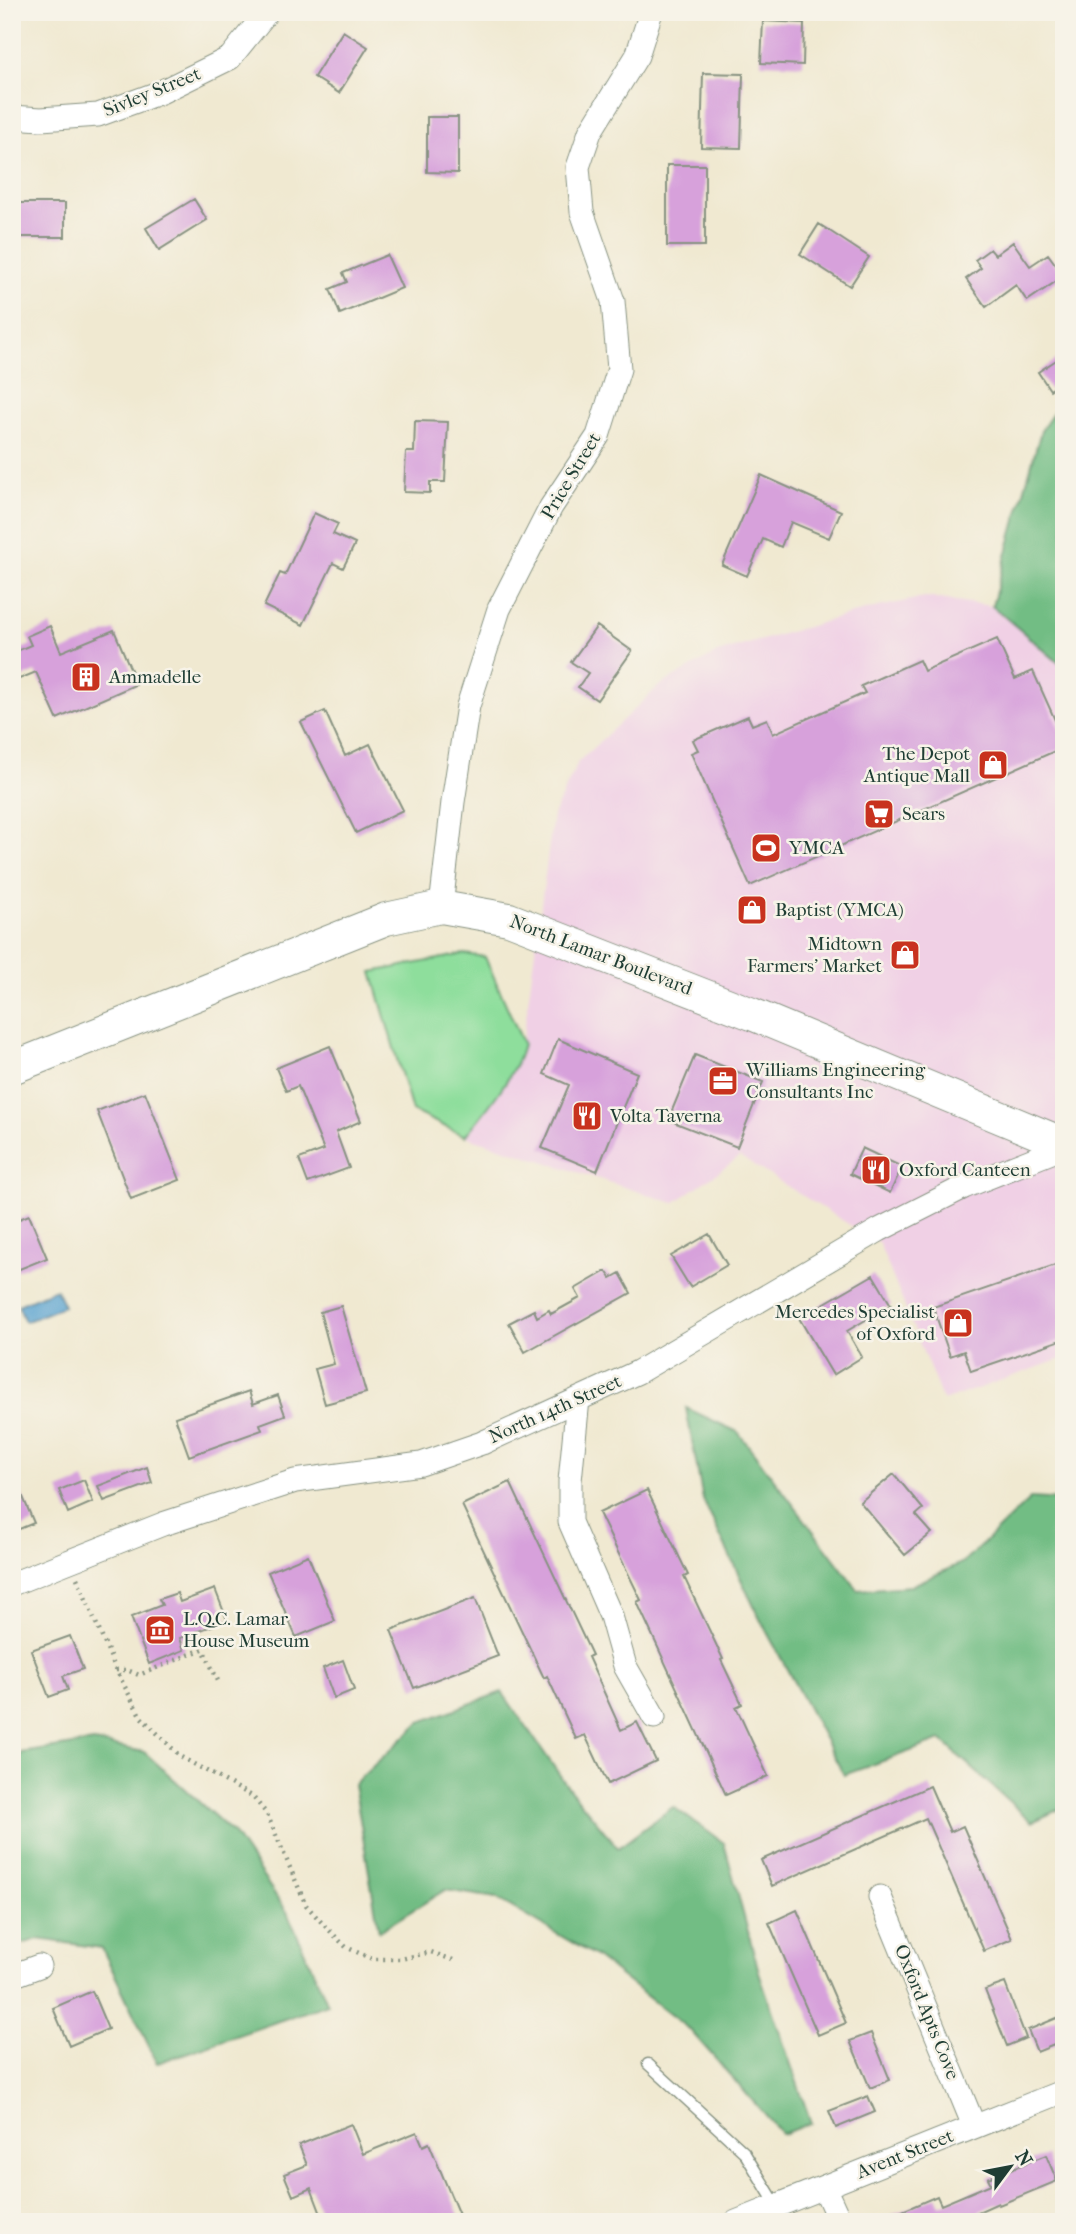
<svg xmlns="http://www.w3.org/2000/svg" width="1076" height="2234" viewBox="0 0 1076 2234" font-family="'IM FELL French Canon',serif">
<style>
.built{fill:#f0d0e5}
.green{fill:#8ede9c;stroke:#568e68;stroke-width:2}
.forest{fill:#72bd84;stroke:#487d5c;stroke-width:2}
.water{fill:#57a1cf;stroke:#3b6f82;stroke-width:2}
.building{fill:#d7a1db}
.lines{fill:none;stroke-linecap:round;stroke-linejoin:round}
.lane-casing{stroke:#889382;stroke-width:13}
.street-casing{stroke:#889382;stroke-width:25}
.secondary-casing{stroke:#889382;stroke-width:34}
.path{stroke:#889382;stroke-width:4.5;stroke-dasharray:2 5;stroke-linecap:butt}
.lane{stroke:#fff;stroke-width:10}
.street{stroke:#fff;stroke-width:23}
.secondary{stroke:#fff;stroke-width:32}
.labels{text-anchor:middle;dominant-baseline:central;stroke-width:5;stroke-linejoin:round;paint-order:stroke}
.street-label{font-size:19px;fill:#1f3d34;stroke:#f7f3e8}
.poi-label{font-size:19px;fill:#1f3d34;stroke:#f7f3e8;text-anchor:start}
</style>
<rect width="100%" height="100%" fill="#f7f3e8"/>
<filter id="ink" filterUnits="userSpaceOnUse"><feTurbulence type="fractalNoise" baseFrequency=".0143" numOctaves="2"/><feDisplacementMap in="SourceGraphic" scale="14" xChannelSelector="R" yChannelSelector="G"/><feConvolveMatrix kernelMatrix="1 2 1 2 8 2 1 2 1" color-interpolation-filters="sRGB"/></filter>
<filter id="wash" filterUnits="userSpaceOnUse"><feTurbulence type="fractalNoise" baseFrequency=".00686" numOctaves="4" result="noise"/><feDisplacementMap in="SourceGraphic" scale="28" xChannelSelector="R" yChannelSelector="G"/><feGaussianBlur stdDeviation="1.57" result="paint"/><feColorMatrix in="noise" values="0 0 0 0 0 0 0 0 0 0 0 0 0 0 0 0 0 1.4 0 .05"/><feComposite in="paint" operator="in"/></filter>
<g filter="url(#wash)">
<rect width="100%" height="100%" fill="#f0e9d1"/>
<path class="built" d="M 925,597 L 992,606 L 1064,667 L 1064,1358 L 943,1401 L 879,1243 L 740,1157 L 674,1203 L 465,1136 L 485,1111 L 521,1055 L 553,815 L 578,762 L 659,686 L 717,653 L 865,610 Z"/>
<path class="green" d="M 464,954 L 485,957 L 523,1043 C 519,1071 483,1114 465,1136 L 412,1111 L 372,972 Z"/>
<path class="forest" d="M 1064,397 L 1064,667 L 992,606 L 1041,431 Z
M 686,1408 L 738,1432 L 858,1590 L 911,1586 L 964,1562 L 1031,1498 L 1064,1500 L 1064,1807 L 1032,1822 L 941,1740 L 844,1775 L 760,1619 L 703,1500 Z
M 502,1692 L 568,1787 L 618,1848 L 673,1807 L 724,1843 L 759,1972 L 811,2123 L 782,2134 L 690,2030 L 595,1956 L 496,1898 L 445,1890 L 379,1931 L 354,1784 L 420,1722 Z
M 94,1742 L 144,1752 L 233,1833 L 287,1912 L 328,2004 L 157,2063 L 102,1948 L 38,1939 L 12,1947 L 12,1772 L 21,1753 Z"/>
<path class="water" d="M 56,1289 L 64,1306 L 25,1322 L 18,1305 Z"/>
<g id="blocks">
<path class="building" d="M 763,21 L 804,23 L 803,65 L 761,63 Z
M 343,31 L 368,47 L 339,93 L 314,77 Z
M 703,73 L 743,74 L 741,148 L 701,147 Z
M 427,117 L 458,117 L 458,173 L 427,172 Z
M 667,165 L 705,165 L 705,246 L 667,246 Z
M 194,199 L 207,220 L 159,250 L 146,228 Z
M 17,203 L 65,203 L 65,237 L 16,237 Z
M 819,224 L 869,257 L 850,286 L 800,254 Z
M 1013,242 L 1030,266 L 1048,254 L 1064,276 L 1027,301 L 1016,285 L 986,307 L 966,279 L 981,268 L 975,260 L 990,249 L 995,255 Z
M 387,255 L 402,288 L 340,314 L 330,289 L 347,282 L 343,273 Z
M 1064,355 L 1064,381 L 1050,390 L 1038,372 Z
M 415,421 L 448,422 L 445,482 L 430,482 L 430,493 L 404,492 L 406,452 L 414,452 Z
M 761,475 L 841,511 L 829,538 L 791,522 L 781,547 L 763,539 L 747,576 L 722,565 Z
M 314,513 L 338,524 L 333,534 L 355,544 L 343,568 L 333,563 L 303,625 L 264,606 L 280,573 L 285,575 Z
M 50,626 L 61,652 L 114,630 L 137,684 L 57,719 L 36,672 L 12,682 L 12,653 L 31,645 L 27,636 Z
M 597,626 L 632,651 L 597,700 L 578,687 L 588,673 L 571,662 Z
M 997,639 L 1015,679 L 1033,671 L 1064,740 L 1064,747 L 750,886 L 691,753 L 698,750 L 693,740 L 748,716 L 752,725 L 767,719 L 773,734 L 865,693 L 861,686 L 919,660 L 924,671 Z
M 325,711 L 345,756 L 370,744 L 403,810 L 356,833 L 301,722 Z
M 558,1039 L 637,1073 L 597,1171 L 542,1148 L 569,1085 L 544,1074 Z
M 330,1046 L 361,1121 L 336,1132 L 349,1168 L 308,1183 L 299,1159 L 324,1150 L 298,1086 L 286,1091 L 276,1068 Z
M 695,1055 L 763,1082 L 737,1147 L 668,1120 Z
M 145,1092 L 180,1180 L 131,1199 L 97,1111 Z
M 862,1148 L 902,1167 L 890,1193 L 850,1174 Z
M 29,1215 L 47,1258 L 12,1272 L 12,1222 Z
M 709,1234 L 727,1265 L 690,1287 L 671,1256 Z
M 1064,1262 L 1064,1339 L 971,1371 L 964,1351 L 950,1356 L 933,1307 Z
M 606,1271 L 611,1278 L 620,1273 L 631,1293 L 525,1352 L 509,1323 L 534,1310 L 537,1317 L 549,1310 L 551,1314 L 580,1298 L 575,1289 Z
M 873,1275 L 891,1305 L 847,1331 L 862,1357 L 833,1375 L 799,1318 Z
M 341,1306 L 366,1393 L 325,1404 L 315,1369 L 334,1364 L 320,1312 Z
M 249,1391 L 253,1404 L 278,1395 L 285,1415 L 260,1424 L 262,1430 L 189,1456 L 175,1417 Z
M 147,1467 L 152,1483 L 104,1501 L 98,1486 Z
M 12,1471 L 34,1523 L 12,1532 Z
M 894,1474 L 923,1509 L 916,1515 L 932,1533 L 905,1555 L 860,1502 Z
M 84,1480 L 93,1502 L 68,1513 L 59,1490 Z
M 510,1482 L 592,1655 L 588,1657 L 621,1730 L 637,1722 L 656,1761 L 608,1784 L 585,1735 L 576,1739 L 547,1676 L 544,1678 L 462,1505 Z
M 647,1490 L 688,1575 L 684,1577 L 723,1659 L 721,1660 L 742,1704 L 736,1707 L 768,1776 L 726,1795 L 637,1602 L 641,1600 L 599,1513 Z
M 308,1555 L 335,1621 L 296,1637 L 268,1572 Z
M 215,1589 L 227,1620 L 180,1638 L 184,1650 L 149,1664 L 131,1617 L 162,1605 L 159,1599 L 177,1593 L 180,1602 Z
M 475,1598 L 498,1656 L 414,1688 L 391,1630 Z
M 70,1636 L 83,1669 L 63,1676 L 68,1690 L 49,1697 L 31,1650 Z
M 343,1660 L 354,1690 L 334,1698 L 323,1668 Z
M 930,1786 L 950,1832 L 963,1826 L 1012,1939 L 984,1951 L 926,1818 L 772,1886 L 761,1860 Z
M 797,1910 L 846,2023 L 818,2035 L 769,1923 Z
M 1005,1983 L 1026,2038 L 1007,2046 L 985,1990 Z
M 92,1991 L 108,2029 L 69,2046 L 53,2008 Z
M 1064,2015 L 1064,2041 L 1037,2052 L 1028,2030 Z
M 871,2033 L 890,2080 L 870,2088 L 850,2041 Z
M 868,2096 L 875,2112 L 836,2128 L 829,2111 Z
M 351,2124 L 363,2154 L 417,2132 L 423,2146 L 429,2143 L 462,2222 L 324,2222 L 311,2188 L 293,2196 L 284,2174 L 307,2165 L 299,2145 Z
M 1046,2155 L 1057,2181 L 999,2205 L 998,2203 L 956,2222 L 877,2222 L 937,2196 L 941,2205 L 991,2184 L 988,2178 Z"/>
</g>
</g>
<g filter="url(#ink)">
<use href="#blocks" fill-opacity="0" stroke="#889382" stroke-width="2"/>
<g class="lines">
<g class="lane-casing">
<path id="lane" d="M 648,2064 L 744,2152 L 777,2206"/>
</g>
<g class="street-casing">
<path id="street" d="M 12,117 L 41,119 L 98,115 L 161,92 L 230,58 L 267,12
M 441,907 L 453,802 L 468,706 L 499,609 L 551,507 L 598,436 L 619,369 L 613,301 L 582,212 L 578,167 L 590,132 L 637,56 L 651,12
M 578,1399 L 570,1481 L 570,1522 L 611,1616 L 625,1666 L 654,1717
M 12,1584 L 163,1524 L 295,1481 L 421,1464 L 482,1443 L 638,1372 L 879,1230 L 964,1187 L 1064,1147
M 880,1897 L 974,2126
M 12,1976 L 39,1966
M 824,2187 L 840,2222
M 736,2222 L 1064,2091"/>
</g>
<g class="secondary-casing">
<path id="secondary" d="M 12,1068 L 386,919 L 441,907 L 509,919 L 752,1014 L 1064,1144"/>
</g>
<path class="path" d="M 77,1578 L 116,1670 L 141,1717 L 181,1757 L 252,1796 L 267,1814 L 306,1905 L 323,1924 L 346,1947 L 372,1959 L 401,1959 L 431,1952 L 453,1960
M 116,1670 L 127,1670 L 139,1675 L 203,1649 L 220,1685"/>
<use href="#lane" class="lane"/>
<use href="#street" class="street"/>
<use href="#secondary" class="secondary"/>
</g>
</g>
<defs>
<g id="building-square" transform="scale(1.575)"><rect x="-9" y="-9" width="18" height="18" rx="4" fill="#c8321e" stroke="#f7f3e8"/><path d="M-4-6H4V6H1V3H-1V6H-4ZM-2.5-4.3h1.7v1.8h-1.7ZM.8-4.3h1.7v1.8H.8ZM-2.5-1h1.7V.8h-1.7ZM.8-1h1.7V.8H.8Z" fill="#fff"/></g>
<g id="shop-square" transform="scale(1.575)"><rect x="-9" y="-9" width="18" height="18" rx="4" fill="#c8321e" stroke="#f7f3e8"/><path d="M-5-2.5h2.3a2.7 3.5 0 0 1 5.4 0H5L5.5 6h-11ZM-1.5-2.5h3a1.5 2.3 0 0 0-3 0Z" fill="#fff"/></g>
<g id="supermarket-square" transform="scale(1.575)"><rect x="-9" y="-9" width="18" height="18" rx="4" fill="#c8321e" stroke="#f7f3e8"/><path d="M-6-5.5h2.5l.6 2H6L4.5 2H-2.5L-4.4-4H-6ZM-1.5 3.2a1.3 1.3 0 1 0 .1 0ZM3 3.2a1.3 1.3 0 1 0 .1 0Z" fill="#fff"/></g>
<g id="stadium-square" transform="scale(1.575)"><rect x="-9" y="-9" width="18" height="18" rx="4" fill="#c8321e" stroke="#f7f3e8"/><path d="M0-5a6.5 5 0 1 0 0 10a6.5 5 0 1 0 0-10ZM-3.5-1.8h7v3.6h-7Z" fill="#fff"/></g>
<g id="office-square" transform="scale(1.575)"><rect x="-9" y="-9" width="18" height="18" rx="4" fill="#c8321e" stroke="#f7f3e8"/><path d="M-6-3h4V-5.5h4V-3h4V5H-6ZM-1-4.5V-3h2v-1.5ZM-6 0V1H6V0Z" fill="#fff"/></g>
<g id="restaurant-square" transform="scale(1.575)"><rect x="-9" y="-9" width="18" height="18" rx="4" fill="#c8321e" stroke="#f7f3e8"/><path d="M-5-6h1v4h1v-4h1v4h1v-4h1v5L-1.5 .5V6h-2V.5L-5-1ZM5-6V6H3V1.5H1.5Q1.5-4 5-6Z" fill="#fff"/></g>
<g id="museum-square" transform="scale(1.575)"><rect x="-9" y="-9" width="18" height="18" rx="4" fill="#c8321e" stroke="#f7f3e8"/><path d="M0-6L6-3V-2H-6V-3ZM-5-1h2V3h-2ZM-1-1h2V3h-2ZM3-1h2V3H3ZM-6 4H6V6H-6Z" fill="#fff"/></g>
</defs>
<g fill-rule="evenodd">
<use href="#building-square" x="86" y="677"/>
<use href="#shop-square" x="993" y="765"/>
<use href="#supermarket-square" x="879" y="814"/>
<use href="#stadium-square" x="766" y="848"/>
<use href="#shop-square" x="752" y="910"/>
<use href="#shop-square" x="905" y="955"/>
<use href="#office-square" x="723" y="1081"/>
<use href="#restaurant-square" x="587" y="1116"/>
<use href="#restaurant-square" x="876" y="1170"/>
<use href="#shop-square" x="958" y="1323"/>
<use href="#museum-square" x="160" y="1630"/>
</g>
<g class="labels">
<g class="street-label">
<text transform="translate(152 92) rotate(-22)">Sivley Street</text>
<text transform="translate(571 476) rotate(-59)">Price Street</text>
<text transform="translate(601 955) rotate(21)">North Lamar Boulevard</text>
<text transform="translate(555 1409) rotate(-24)">North 14th Street</text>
<text transform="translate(927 2012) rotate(68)">Oxford Apts Cove</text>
<text transform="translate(905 2154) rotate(-22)">Avent Street</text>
</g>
<g class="poi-label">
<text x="109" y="677">Ammadelle</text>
<text x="970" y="754" text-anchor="end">The Depot<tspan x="970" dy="22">Antique Mall</tspan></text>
<text x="902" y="814">Sears</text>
<text x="789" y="848">YMCA</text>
<text x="775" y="910">Baptist (YMCA)</text>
<text x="882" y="944" text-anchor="end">Midtown<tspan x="882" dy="22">Farmers' Market</tspan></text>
<text x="746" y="1070">Williams Engineering<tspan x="746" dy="22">Consultants Inc</tspan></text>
<text x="610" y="1116">Volta Taverna</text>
<text x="899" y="1170">Oxford Canteen</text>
<text x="935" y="1312" text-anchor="end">Mercedes Specialist<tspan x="935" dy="22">of Oxford</tspan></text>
<text x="183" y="1619">L.Q.C. Lamar<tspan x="183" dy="22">House Museum</tspan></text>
</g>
</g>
<rect width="1076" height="2234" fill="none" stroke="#f7f3e8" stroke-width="42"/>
<g transform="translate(1010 2167) rotate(58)" stroke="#f7f3e8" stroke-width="5" paint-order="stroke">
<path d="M0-5L12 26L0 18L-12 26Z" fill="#1f3d34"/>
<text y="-10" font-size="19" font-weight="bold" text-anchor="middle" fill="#1f3d34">N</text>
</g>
</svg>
